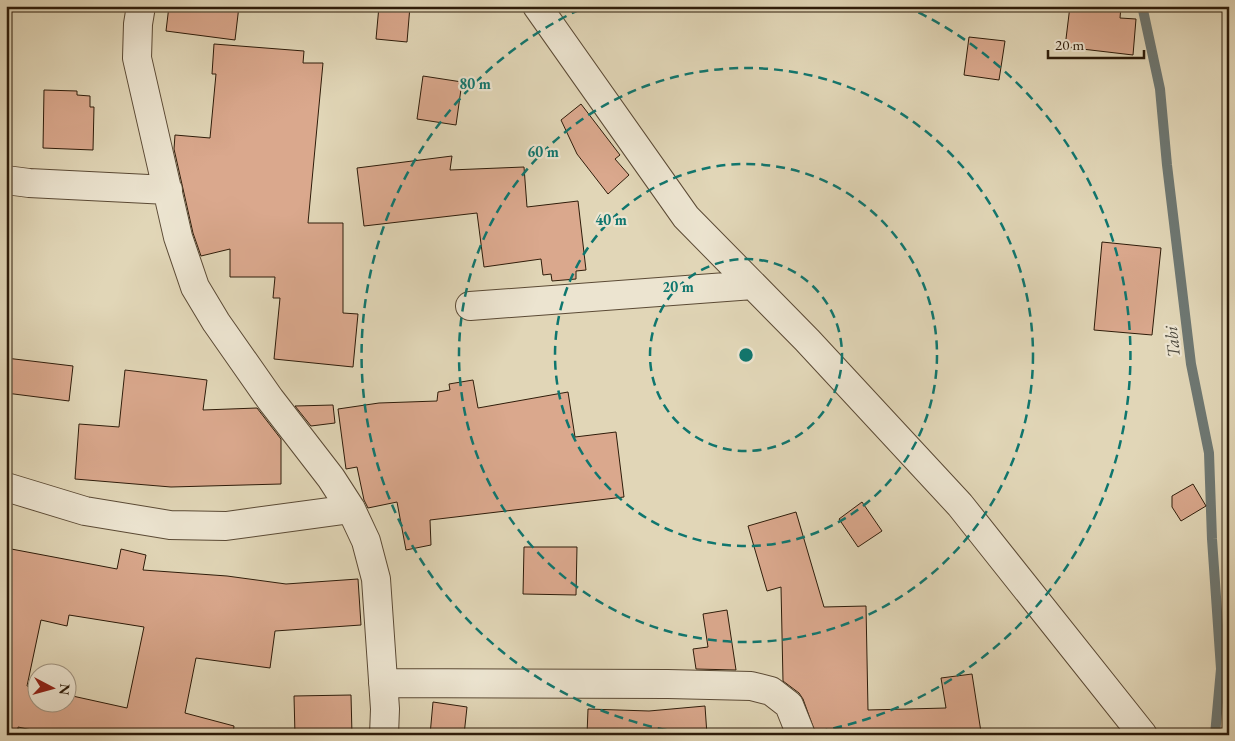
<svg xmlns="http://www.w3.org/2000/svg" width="1235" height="741" viewBox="0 0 1235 741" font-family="'EB Garamond',serif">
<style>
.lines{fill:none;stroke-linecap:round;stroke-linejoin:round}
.stream{stroke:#6e7873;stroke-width:10}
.building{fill:#daa88d;stroke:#2e1c0a;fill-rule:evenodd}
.minor-casing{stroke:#5b4a35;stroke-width:30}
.minor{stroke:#ece4d0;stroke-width:28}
.ring{fill:none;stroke:#0f766e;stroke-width:2.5;stroke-dasharray:9 6}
.labels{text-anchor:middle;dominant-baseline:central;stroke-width:4.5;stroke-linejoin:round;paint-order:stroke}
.water-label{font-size:18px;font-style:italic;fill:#4e4a3f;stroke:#ece4d0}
.centre{fill:#0f766e;stroke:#ece4d0;stroke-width:2.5}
.ring-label{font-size:15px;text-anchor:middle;font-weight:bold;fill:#0f766e;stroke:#ece4d0;stroke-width:4.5;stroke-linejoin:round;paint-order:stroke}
</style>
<rect width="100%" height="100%" fill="#e1d6b7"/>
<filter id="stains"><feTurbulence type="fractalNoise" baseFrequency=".004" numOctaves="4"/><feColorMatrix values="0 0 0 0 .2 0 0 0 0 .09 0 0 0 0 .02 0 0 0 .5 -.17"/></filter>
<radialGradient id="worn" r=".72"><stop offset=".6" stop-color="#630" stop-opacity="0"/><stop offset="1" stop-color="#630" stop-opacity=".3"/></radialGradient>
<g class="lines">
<path class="stream" d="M 1144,6 L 1143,10 L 1160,89 L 1167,165 L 1191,364 L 1209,453 L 1212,539 L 1221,669 L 1215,735"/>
</g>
<path class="building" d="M 169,6 L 239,6 L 235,40 L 166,31 Z
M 379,6 L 410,6 L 407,42 L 376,39 Z
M 1070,6 L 1121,6 L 1120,18 L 1136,19 L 1133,55 L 1065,47 Z
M 969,37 L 1005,41 L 999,80 L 964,75 Z
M 214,44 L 304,51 L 303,63 L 323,63 L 308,223 L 343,223 L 343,313 L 358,314 L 353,367 L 274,359 L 280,298 L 273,298 L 275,277 L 230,277 L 230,249 L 201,256 L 193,233 L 174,149 L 175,135 L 210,138 L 216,74 L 212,74 Z
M 423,76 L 462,82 L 456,125 L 417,119 Z
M 44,90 L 77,91 L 77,95 L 90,96 L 90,107 L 94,107 L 93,150 L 43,148 Z
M 581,104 L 620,155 L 615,159 L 629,175 L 608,194 L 577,154 L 561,120 Z
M 452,156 L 450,170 L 524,167 L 527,207 L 578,201 L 586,270 L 576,271 L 576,279 L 552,281 L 551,274 L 543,275 L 541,259 L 484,267 L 477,213 L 364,226 L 357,168 Z
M 1102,242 L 1161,248 L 1152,335 L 1094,330 Z
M 6,358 L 73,366 L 69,401 L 6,393 Z
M 125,370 L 207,380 L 203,410 L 257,408 L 281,439 L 281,484 L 171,487 L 75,479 L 79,424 L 119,427 Z
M 473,380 L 478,408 L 568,392 L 575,437 L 616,432 L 624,497 L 430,520 L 431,545 L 406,550 L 397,502 L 368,508 L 364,500 L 357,467 L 346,469 L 338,409 L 379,403 L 437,401 L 438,392 L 450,390 L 449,384 Z
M 333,405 L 335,423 L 311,426 L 295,406 Z
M 1193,484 L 1206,506 L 1181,521 L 1172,507 L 1172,496 Z
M 862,502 L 882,531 L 858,547 L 839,519 Z
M 796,512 L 824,607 L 866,606 L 868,710 L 946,708 L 941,678 L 972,674 L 981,732 L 965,735 L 816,735 L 803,699 L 799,693 L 783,681 L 781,587 L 767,591 L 748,526 Z
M 524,547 L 577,547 L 576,595 L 523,594 Z
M 6,548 L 117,569 L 121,549 L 146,555 L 143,570 L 227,576 L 286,584 L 358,579 L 361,625 L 275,631 L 270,668 L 196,658 L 185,713 L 234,726 L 233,735 L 40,735 L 41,732 L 18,727 L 18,730 L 6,729 ZM 69,615 L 144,627 L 127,708 L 68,695 L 68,704 L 38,704 L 38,689 L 27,686 L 41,620 L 67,626 Z
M 727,610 L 736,670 L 696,669 L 693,649 L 708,647 L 703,614 Z
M 351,695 L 352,735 L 295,735 L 294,696 Z
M 433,702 L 467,707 L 464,735 L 430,735 Z
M 705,706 L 707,735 L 587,735 L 588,709 L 649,711 Z"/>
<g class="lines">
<g class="minor-casing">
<path id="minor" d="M 141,6 L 138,24 L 137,58 L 178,237 L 195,287 L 216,322 L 270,399 L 331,478 L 351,509 L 366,541 L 376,579 L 385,709 L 384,735
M 537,6 L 686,217 L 807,340 L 960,505 L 1143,735
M 6,180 L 29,183 L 168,190
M 470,306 L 753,285
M 6,487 L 85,511 L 170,525 L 226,526 L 351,509
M 383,683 L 668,684 L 751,686 L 771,691 L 789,705 L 801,735"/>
</g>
<use href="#minor" class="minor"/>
</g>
<g class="ring">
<circle cx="746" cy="355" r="96"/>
<circle cx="746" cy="355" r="191"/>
<circle cx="746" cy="355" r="287"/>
<path d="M696 735A383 383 0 0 1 587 6M905 6A383 383 0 0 1 796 735"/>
</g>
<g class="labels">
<g class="water-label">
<text transform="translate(1172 342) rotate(-96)">Tabi</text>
</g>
</g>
<circle cx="746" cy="355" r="8" class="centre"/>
<g class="ring-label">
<text x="475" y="89">80 m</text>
<text x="543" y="157">60 m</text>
<text x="611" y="225">40 m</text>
<text x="678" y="292">20 m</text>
</g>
<rect width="1235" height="741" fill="none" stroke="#e1d6b7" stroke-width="25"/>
<rect x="8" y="8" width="1220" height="726" fill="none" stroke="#2e1c0a" stroke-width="2.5"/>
<rect x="12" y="12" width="1210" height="716" fill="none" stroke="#2e1c0a"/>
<g transform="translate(52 688) rotate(96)"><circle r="24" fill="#ece4d0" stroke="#a09481"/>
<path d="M0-4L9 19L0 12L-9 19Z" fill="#8f2418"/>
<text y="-8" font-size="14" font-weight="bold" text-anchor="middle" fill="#2e1c0a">N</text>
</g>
<path d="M1048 50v8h96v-8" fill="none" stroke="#2e1c0a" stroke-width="2.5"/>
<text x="1055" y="50" font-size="15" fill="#2e1c0a" stroke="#ece4d0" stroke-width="4" paint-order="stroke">20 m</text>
<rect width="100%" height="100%" filter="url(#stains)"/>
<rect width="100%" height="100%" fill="url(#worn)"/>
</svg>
